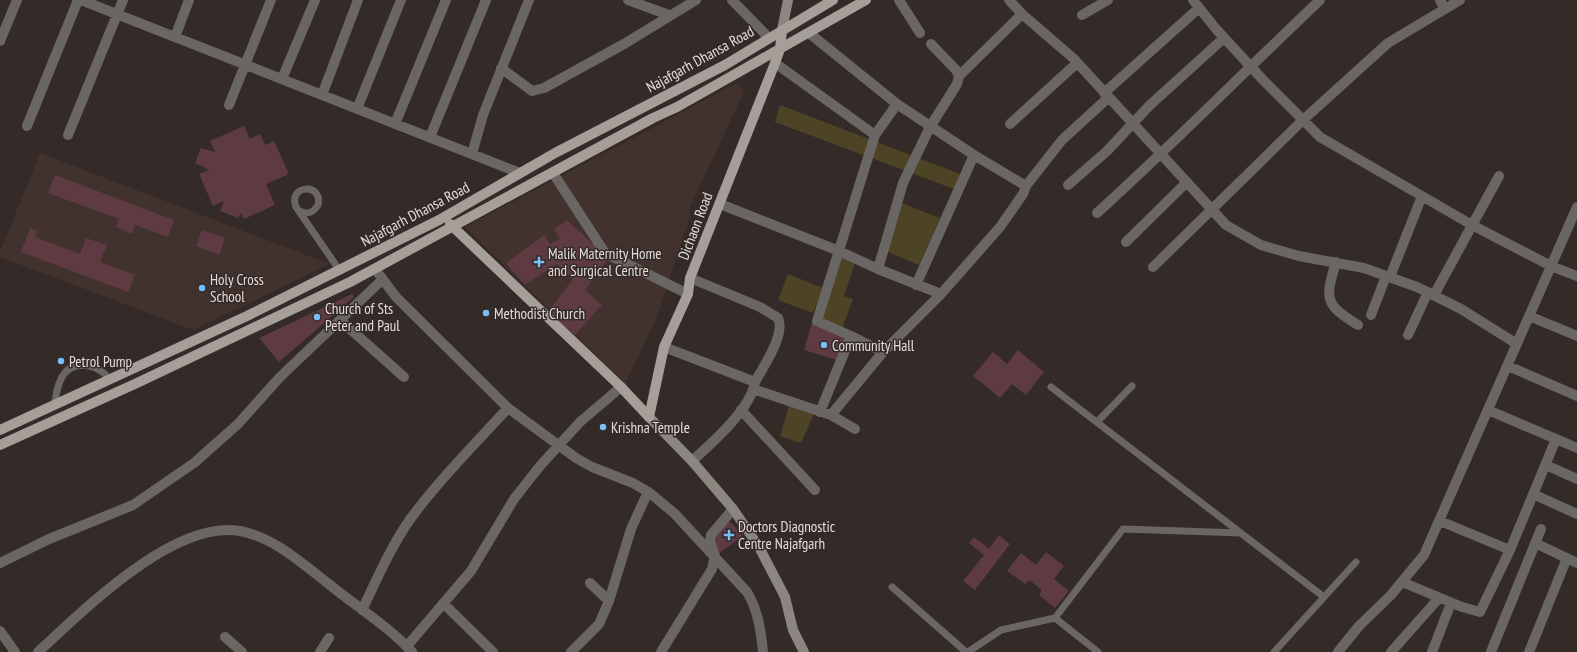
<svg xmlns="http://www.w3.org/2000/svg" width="1577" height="652" viewBox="0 0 1577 652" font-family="'PT Sans Narrow',sans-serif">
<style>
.built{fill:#42322e}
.green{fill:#4d4426}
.building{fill:#5e3b43}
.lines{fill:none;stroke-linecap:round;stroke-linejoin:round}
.lane{stroke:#6a6663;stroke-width:7}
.street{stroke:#6a6663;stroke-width:10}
.secondary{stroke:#8c8681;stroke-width:10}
.primary{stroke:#a69f99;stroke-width:10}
.poi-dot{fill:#78bff7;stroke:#342a28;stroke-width:1.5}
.labels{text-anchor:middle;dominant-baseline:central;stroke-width:3;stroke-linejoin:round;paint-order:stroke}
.street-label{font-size:15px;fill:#e3dddb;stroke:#342a28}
.poi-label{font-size:15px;fill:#e3dddb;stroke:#342a28;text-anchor:start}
</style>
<rect width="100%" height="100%" fill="#342a28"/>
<path class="built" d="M 737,83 L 745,90 L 690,207 L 690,217 L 656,319 L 625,384 L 465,227 Z
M 40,153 L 330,264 L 193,330 L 0,257 L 0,252 Z"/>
<path class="green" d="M 780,105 L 960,174 L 954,189 L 775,122 Z
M 899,202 L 940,218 L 919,265 L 883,250 Z
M 842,255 L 856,260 L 844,296 L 853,299 L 842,328 L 822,319 Z
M 788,274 L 823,288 L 813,313 L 778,300 Z
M 789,406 L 814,414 L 801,443 L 780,436 Z"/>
<path class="building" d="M 244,126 L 250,139 L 260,134 L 265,145 L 274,141 L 289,174 L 266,184 L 275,205 L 244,219 L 241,213 L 238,218 L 220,211 L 224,201 L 213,206 L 199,174 L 209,170 L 195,163 L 201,148 L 215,152 L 210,141 Z
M 55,175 L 174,220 L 168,237 L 135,225 L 132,234 L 116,227 L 119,219 L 48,193 Z
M 567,220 L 608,258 L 585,290 L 602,305 L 575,335 L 548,312 L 573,279 L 557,264 L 525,285 L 506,263 L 544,235 L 550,244 L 560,239 L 554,229 Z
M 30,228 L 37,231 L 35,237 L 80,254 L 86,238 L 107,245 L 100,262 L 135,275 L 128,292 L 21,252 Z
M 202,230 L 225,238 L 219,255 L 196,246 Z
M 352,294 L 354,297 L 279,362 L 259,338 Z
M 812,323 L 846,339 L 837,360 L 804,350 Z
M 1018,350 L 1044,372 L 1026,395 L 1012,384 L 1000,398 L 973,376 L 993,352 L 1007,364 Z
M 728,519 L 743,536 L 718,554 L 710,538 Z
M 999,535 L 1010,544 L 975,590 L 963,581 L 984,555 L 969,543 L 974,537 L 989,549 Z
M 1046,552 L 1064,566 L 1054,579 L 1069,591 L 1055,608 L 1039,595 L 1042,590 L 1029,580 L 1025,584 L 1007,571 L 1021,553 L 1036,565 Z"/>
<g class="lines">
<path class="lane" d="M 299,211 C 307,215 313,213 318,205 C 323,182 287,185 296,207 L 340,271
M 1051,387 L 1324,597
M 55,404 C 56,394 57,386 62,377 C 73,358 98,365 110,379
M 1097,422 L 1132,386
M 892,587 L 966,652
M 1055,618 L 1098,652
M 968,652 L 1001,630 L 1055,618 L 1123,529 L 1241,533
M 1274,652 L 1356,562"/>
<path class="street" d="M 81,0 L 520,173
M 628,0 L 669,15
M 732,0 L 769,38
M 899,0 L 920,33
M 1009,0 L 1022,14 L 1073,58 L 1226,225 L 1261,245 L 1299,256 L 1364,268 L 1417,287 L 1461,309 L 1517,344
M 1193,0 L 1216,29 L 1264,81 L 1320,137 L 1472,225 L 1551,266 L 1577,276
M 1440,0 L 1445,9
M 1082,15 L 1108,0
M 809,33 L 897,104 L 974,155 L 1026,186 L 1023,194 L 1000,227 L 941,294 L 883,352 L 831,415
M 175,37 L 189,0
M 0,41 L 17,0
M 775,63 L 875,135
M 501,68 L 532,91 L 544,88 L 624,44 L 696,0
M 959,76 L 1022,14
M 282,79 L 315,0
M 1104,93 L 1199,8
M 322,95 L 358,0
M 229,105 L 271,0
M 357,109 L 401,0
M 395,124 L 446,0
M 1010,124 L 1077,63
M 27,126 L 78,0
M 68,135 L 123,0
M 430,137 L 486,0
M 472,154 L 483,115 L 529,0
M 553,173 L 605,253 L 688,294
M 1068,185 L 1107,151 L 1150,105 L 1224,38
M 1026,186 L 1062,140 L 1109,97
M 720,204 L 839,251 L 878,269 L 941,294
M 1097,213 C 1173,144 1245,71 1320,0
M 1126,242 L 1187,182
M 1336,262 C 1325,299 1324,304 1358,325
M 1153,267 L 1303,120 L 1388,43 L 1460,0
M 375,269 L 396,297 L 508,408 L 576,458 L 592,467 L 633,483 L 650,493 L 675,514 L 747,592 C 758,610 761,631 763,652
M 878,269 L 903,183 L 930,127 L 957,84 L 959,76 L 956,70 L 931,44
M 1390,277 L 1422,196
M 690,278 L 760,307 L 778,318 C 786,334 763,367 755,382
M 916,285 L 974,155
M 1434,295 L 1499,176
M 1371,315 L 1386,276
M 1529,316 L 1577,336
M 340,320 L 404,377
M 1408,335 L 1428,292
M 851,336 L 817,321 L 875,135 L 897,104
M 664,347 L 755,382 C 751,409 712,443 692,461
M 1508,366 L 1577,396
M 753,389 L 831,415 L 855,429
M 741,410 L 815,490
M 1488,410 L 1577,448
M 820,412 L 851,336 L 883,352
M 1546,465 L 1577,479
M 1533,494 L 1577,514
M 1440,521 L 1510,550
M 1535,543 L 1577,563
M 0,563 L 49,539 L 133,505 L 194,463 L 238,424 L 280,377 L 382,280
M 1402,582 L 1462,607 L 1480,612 L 1510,550 L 1556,439
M 609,601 L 631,529 L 648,492
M 443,603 L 493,652
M 362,610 C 377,579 391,546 411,518 C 440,479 475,444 508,408
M 0,631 L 15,652
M 225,637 L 242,652
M 407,646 L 471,571 L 514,499 L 540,466 L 580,422 L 621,387
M 38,652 C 84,610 173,520 240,531 C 274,537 304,565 330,585 C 357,607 389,627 412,652
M 320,652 L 329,638
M 571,652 L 599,624 L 609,601 L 590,583
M 661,652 L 712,569 L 715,556 L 710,542 L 711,535 L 733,509
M 1338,652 L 1359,626 L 1391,595 L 1424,555 L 1577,207
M 1391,652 L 1439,598
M 1432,652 L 1451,603
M 1491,652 L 1541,529
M 1529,652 L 1567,558"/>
<path class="secondary" d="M 782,30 L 788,0
M 649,417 L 692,461 L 733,509 L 759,547 L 785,597 L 793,630 L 804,652"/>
<path class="primary" d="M 450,224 L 621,387 L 649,417
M 649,417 L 664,347 L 688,294 L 690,278 L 775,63 L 780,49 L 782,30
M 0,430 L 247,316 L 439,220 L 555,153 L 725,65 L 833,0
M 0,445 L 137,383 L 350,282 L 653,118 L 677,107 L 866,0"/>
</g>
<g class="poi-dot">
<path d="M537 256h4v4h4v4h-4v4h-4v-4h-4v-4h4z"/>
<circle cx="202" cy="288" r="4"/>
<circle cx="486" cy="313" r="4"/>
<circle cx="317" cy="317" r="4"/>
<circle cx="824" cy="345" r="4"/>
<circle cx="61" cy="361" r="4"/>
<circle cx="603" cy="427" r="4"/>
<path d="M727 529h4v4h4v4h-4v4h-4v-4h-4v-4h4z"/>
</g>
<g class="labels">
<g class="street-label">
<text transform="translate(700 59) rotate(-29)">Najafgarh Dhansa Road</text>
<text transform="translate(415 214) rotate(-28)">Najafgarh Dhansa Road</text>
<text transform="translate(695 226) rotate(-69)">Dichaon Road</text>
</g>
<g class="poi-label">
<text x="548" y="253">Malik Maternity Home<tspan x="548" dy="17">and Surgical Centre</tspan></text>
<text x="210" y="279">Holy Cross<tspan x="210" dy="17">School</tspan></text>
<text x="325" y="308">Church of Sts<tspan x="325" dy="17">Peter and Paul</tspan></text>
<text x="494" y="313">Methodist Church</text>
<text x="832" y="345">Community Hall</text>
<text x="69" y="361">Petrol Pump</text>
<text x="611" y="427">Krishna Temple</text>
<text x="738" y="526">Doctors Diagnostic<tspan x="738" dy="17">Centre Najafgarh</tspan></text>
</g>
</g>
</svg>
